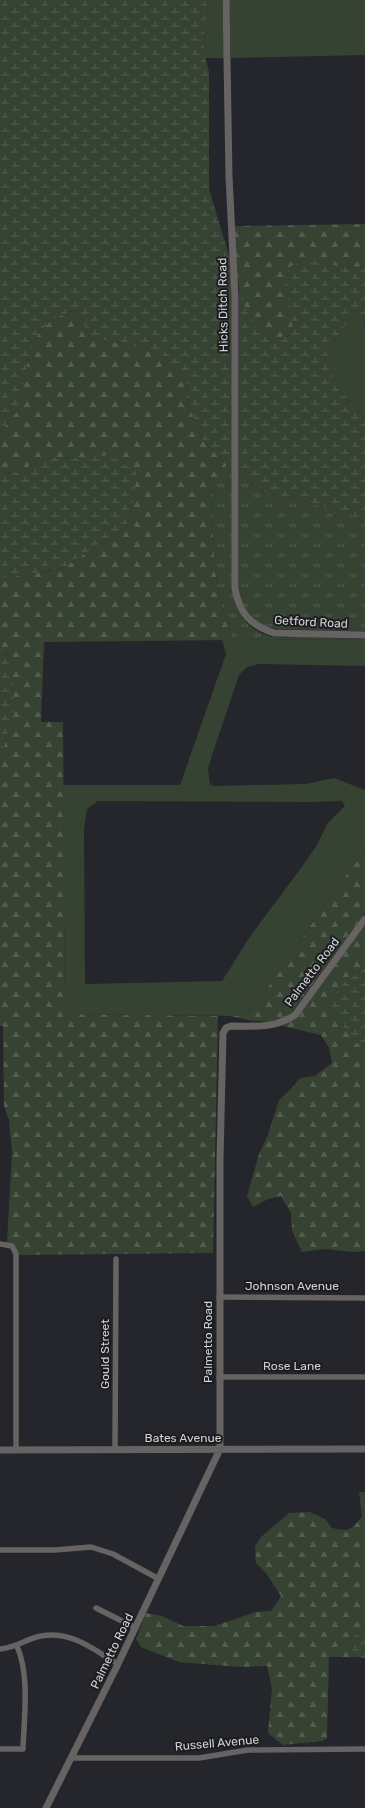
<svg xmlns="http://www.w3.org/2000/svg" width="365" height="1808" viewBox="0 0 365 1808" font-family="Rubik,sans-serif">
<style>
.grass{fill:#364332;fill-rule:evenodd}
.forest{fill:url(#forest-firs)}
.wetland{fill:url(#wetland-marsh)}
.park{fill:url(#park-tufts)}
.lines{fill:none;stroke-linecap:round;stroke-linejoin:round}
.minor{stroke:#666362;stroke-width:5.5}
.tertiary{stroke:#666362;stroke-width:7}
.labels{text-anchor:middle;dominant-baseline:central;stroke-width:4;stroke-linejoin:round;paint-order:stroke}
.street-label{font-size:12px;fill:#d2d3d7;stroke:#1c1d21}
</style>
<defs>
<pattern id="forest-firs" width="22" height="20" patternUnits="userSpaceOnUse"><rect width="22" height="20" fill="#364332"/><path d="M5 1l3.5 6h-7zM16 11l3.5 6h-7z" fill="#525d4f"/></pattern>
<pattern id="wetland-marsh" width="20" height="14" patternUnits="userSpaceOnUse"><rect width="20" height="14" fill="#364332"/><path d="M1 5h8M5 5V1M11 12h8M15 12V8" fill="none" stroke="#525d4f"/></pattern>
<pattern id="park-tufts" width="24" height="20" patternUnits="userSpaceOnUse"><rect width="24" height="20" fill="#364332"/><path d="M3 7l-1-3M5 7V3M7 7l1-3M15 17l-1-3M17 17v-4M19 17l1-3" fill="none" stroke="#525d4f"/></pattern>
</defs>
<rect width="100%" height="100%" fill="#25262b"/>
<path class="grass" d="M 208,0 L 222,0 L 224,58 L 205,58 L 204,54 L 205,23 Z
M 229,0 L 365,0 L 365,55 L 231,58 Z
M 363,315 L 365,324 L 365,414 L 357,410 L 340,390 L 331,371 L 329,349 L 350,318 Z
M 365,639 L 365,666 L 259,664 L 247,667 L 239,675 L 213,752 L 208,769 L 210,785 L 215,786 L 306,784 L 334,778 L 365,790 L 365,849 L 333,893 L 254,1007 L 239,1016 L 65,1014 L 63,785 L 180,785 L 226,654 L 222,640 ZM 98,801 L 312,802 L 342,801 L 345,806 L 327,824 L 317,845 L 304,864 L 251,935 L 222,981 L 85,984 L 84,829 L 87,809 Z"/>
<path class="forest" d="M 365,224 L 365,267 L 336,266 L 323,261 L 302,261 L 288,268 L 290,308 L 293,329 L 279,339 C 268,334 255,328 249,317 C 235,295 236,252 234,226 Z
M 71,311 L 82,320 L 89,337 L 128,345 L 162,355 L 187,377 L 186,398 L 202,439 L 226,464 L 230,482 L 210,478 L 215,570 L 220,597 L 232,640 L 44,642 L 41,722 L 63,722 L 65,1014 L 218,1016 L 213,1253 L 17,1255 L 7,1244 L 12,1151 L 9,1120 L 4,1106 L 3,1026 L 0,1026 L 0,756 L 7,738 L 11,660 L 0,646 L 0,577 L 12,577 L 63,568 L 127,526 L 134,499 L 137,472 L 75,458 L 54,457 L 33,464 L 16,473 L 0,474 L 0,433 L 17,411 L 29,355 L 37,336 L 51,320 Z
M 365,849 L 365,913 L 292,1012 C 270,1027 255,1021 230,1016 L 239,1016 L 254,1007 L 333,893 Z
M 365,925 L 365,968 L 346,980 L 329,1001 L 352,1040 L 365,1047 L 365,1251 L 353,1252 L 325,1249 L 302,1252 L 292,1231 L 291,1213 L 281,1196 L 268,1199 L 253,1207 L 247,1196 L 259,1154 L 268,1135 L 279,1100 L 291,1089 L 300,1078 L 315,1076 L 332,1063 L 329,1048 L 321,1035 L 282,1026 L 297,1017 Z
M 359,1492 L 365,1492 L 365,1630 L 355,1634 L 353,1655 L 355,1657 L 329,1657 L 327,1738 L 322,1741 L 283,1745 L 268,1733 L 272,1688 L 267,1666 L 239,1667 L 179,1662 L 141,1647 L 136,1639 L 146,1613 L 162,1616 L 183,1626 L 214,1626 L 256,1612 L 271,1611 L 281,1596 L 266,1573 L 256,1563 L 255,1546 L 261,1537 L 289,1513 L 310,1512 L 325,1519 L 332,1528 C 349,1532 352,1530 362,1516 Z"/>
<path class="wetland" d="M 0,0 L 208,0 L 205,23 L 204,54 L 209,72 L 209,189 L 230,259 L 232,298 L 232,468 L 226,464 L 202,439 L 186,398 L 187,377 L 162,355 L 128,345 L 89,337 L 82,320 L 71,311 L 51,320 L 37,336 L 29,355 L 17,411 L 0,433 Z
M 302,261 L 323,261 L 336,266 L 365,267 L 365,324 L 363,316 L 350,318 L 329,349 L 331,371 L 340,390 L 357,410 L 365,414 L 365,522 L 345,512 L 334,513 L 326,508 L 293,498 L 268,495 L 239,473 L 239,288 C 248,315 250,327 279,339 L 293,329 L 285,283 L 288,268 Z
M 109,455 L 137,472 L 134,499 L 127,526 L 63,568 L 12,577 L 0,577 L 0,474 L 16,473 L 33,464 L 54,457 L 75,458 Z
M 0,646 L 11,660 L 14,705 L 7,738 L 0,756 Z
M 365,968 L 365,1047 L 352,1041 L 329,1001 L 346,980 Z
M 365,1630 L 365,1658 L 355,1657 L 353,1655 L 352,1641 L 355,1634 Z"/>
<path class="park" d="M 226,464 L 232,468 L 232,588 C 235,611 247,632 273,637 C 283,638 294,637 304,637 C 322,638 341,638 359,639 L 232,640 L 220,597 L 215,570 L 210,477 L 230,482 Z
M 239,473 L 268,495 L 293,498 L 326,508 L 334,513 L 345,512 L 365,522 L 365,631 L 275,629 L 262,625 L 251,617 L 243,606 L 240,597 L 239,587 Z"/>
<g class="lines">
<path class="minor" d="M 0,1244 L 12,1246 L 16,1254 L 16,1450
M 219,1297 L 365,1298
M 219,1377 L 365,1377
M 115,1449 L 116,1259
M 0,1550 L 55,1550 L 91,1547 L 113,1554 L 159,1579
M 96,1608 L 136,1628
M 0,1649 C 19,1647 25,1639 41,1636 C 71,1630 94,1650 118,1664
M 0,1749 L 23,1749 C 24,1717 30,1676 17,1646
M 71,1758 L 199,1758 L 248,1750 L 365,1749"/>
<path class="tertiary" d="M 226,0 L 229,176 L 235,297 L 235,588 C 239,613 250,625 274,633 L 365,635
M 0,1450 L 365,1449
M 46,1808 L 118,1664 L 220,1449 L 220,1159 L 223,1033 L 226,1028 L 231,1026 C 255,1026 273,1029 295,1015 L 365,919"/>
</g>
<g class="labels">
<g class="street-label">
<text transform="translate(223 305) rotate(-91)">Hicks Ditch Road</text>
<text transform="translate(311 622) rotate(3)">Getford Road</text>
<text transform="translate(312 972) rotate(-53)">Palmetto Road</text>
<text x="292" y="1286">Johnson Avenue</text>
<text transform="translate(208 1342) rotate(-90)">Palmetto Road</text>
<text transform="translate(105 1354) rotate(-90)">Gould Street</text>
<text x="292" y="1366">Rose Lane</text>
<text x="183" y="1438">Bates Avenue</text>
<text transform="translate(112 1651) rotate(-64)">Palmetto Road</text>
<text transform="translate(217 1743) rotate(-5)">Russell Avenue</text>
</g>
</g>
</svg>
